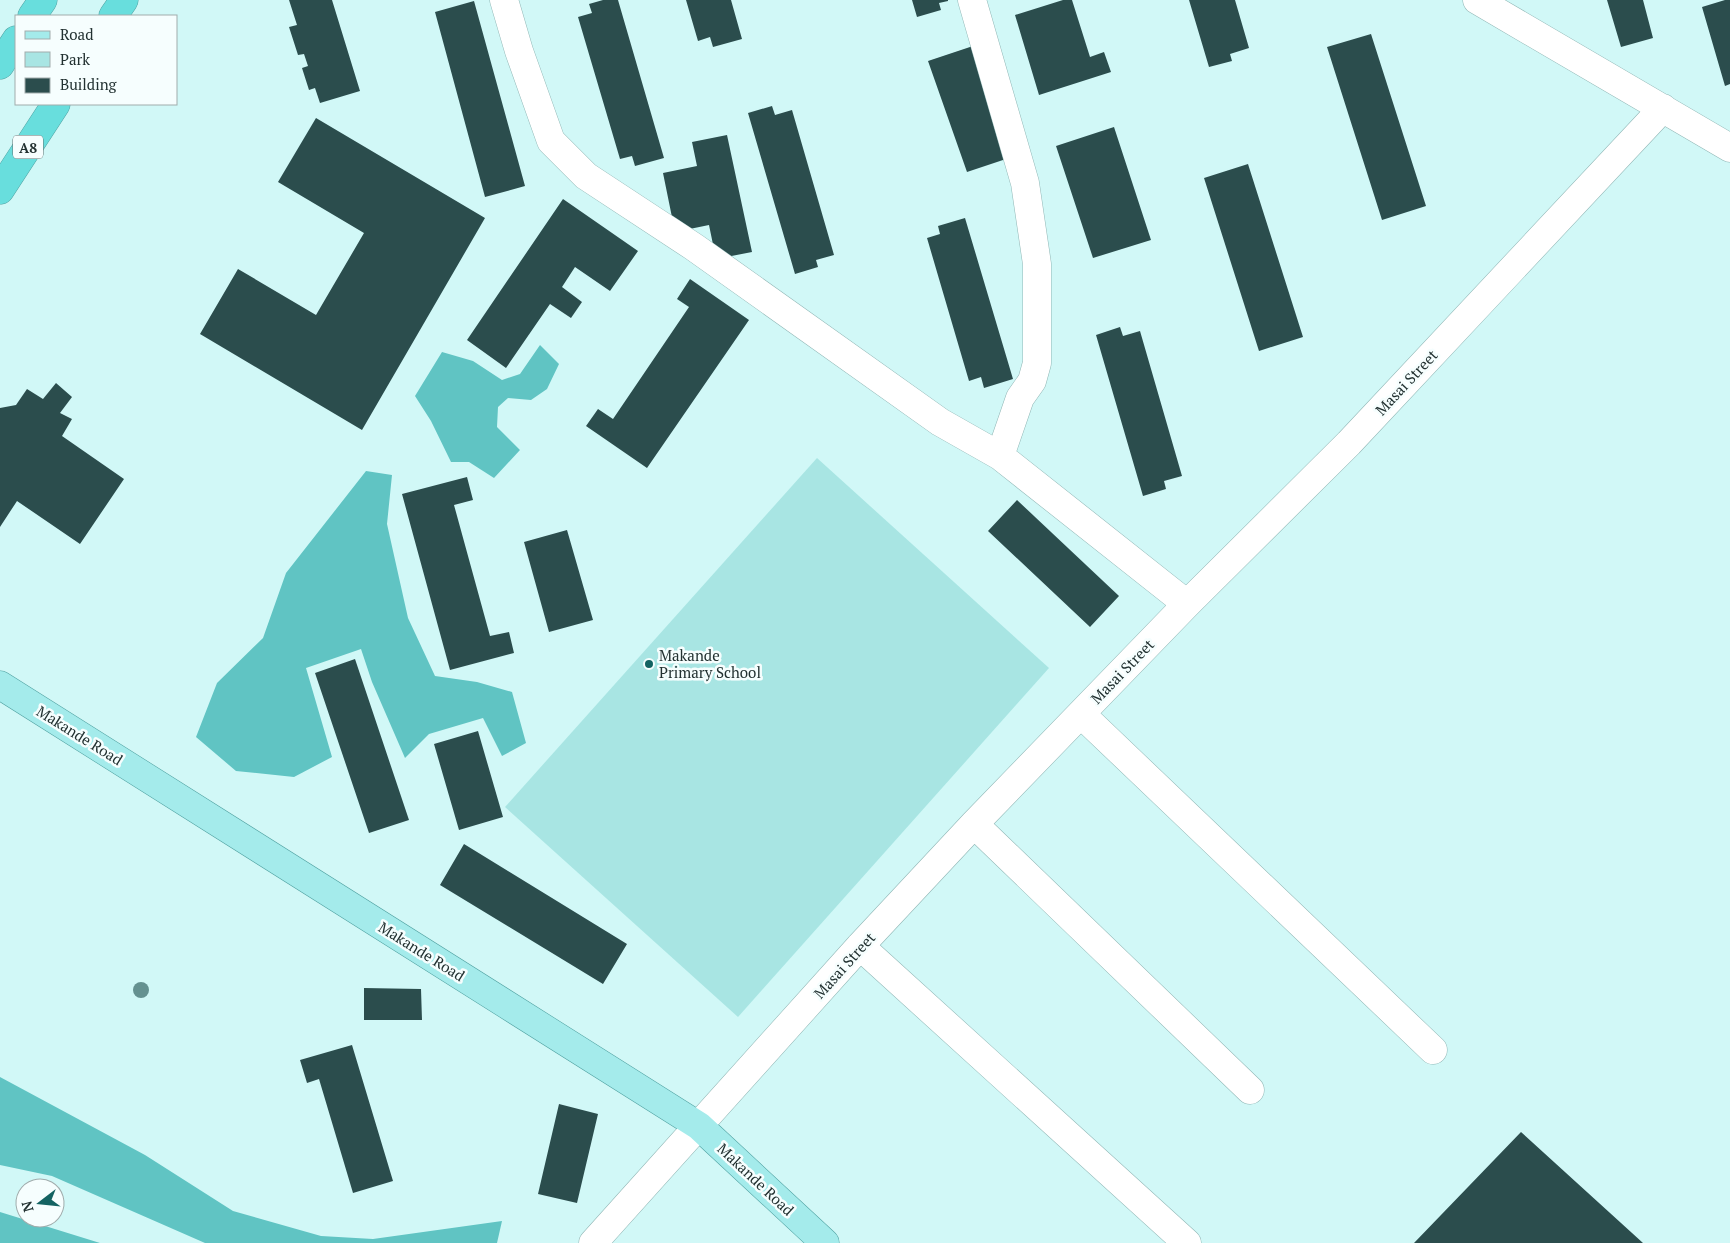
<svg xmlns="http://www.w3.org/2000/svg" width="1730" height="1243" viewBox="0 0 1730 1243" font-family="'PT Serif',serif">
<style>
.green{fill:#a8e5e3}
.forest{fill:#60c4c3}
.building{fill:#2b4d4d}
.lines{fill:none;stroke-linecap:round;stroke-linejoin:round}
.minor-casing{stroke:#90b6b5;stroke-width:29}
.major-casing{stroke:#50a1a1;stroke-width:29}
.highway-casing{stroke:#50a1a1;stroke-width:29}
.minor{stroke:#fff;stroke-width:28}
.major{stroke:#a4ebeb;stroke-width:28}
.highway{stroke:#68dedd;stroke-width:28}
.tree{fill:#649190}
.poi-dot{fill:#136362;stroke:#f6fefe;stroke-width:2}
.labels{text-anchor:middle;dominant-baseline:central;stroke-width:5;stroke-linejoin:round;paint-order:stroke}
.shield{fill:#f6fefe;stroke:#626e6e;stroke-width:1}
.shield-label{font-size:14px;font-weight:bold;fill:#223131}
.street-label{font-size:15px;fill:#223131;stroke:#f6fefe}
.poi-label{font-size:15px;fill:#223131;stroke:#f6fefe;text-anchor:start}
</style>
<rect width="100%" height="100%" fill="#d1f8f7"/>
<path class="green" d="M 817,458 L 1049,668 L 738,1017 L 505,807 Z"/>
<path class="forest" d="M 540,345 L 559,364 L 547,389 L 531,400 L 508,398 L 498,407 L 497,427 L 520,450 L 494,478 L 469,462 L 451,462 L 431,421 L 415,396 L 442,352 L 473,361 L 502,380 L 520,374 Z
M 366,471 L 392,475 L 387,524 L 408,618 L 435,676 L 477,682 L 512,692 L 526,743 L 502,756 L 483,718 L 429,734 L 405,758 L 372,682 L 361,649 L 306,668 L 332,757 L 294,777 L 236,771 L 196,737 L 217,683 L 263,638 L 286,573 Z
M 0,1077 L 145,1155 L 233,1211 L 321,1236 L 373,1239 L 502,1221 L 497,1243 L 205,1243 L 52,1176 L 0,1165 Z
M 0,1212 L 100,1243 L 0,1243 Z"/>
<path class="building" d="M 289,0 L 332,0 L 360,91 L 320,103 L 315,88 L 309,90 L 302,68 L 308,66 L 304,54 L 298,55 L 289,27 L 297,25 Z
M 603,0 L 618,0 L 664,158 L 635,166 L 632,156 L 620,159 L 578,17 L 592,13 L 589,4 Z
M 686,0 L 731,0 L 742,39 L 713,47 L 710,37 L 698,41 Z
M 912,0 L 948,0 L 948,1 L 939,3 L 941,10 L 917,17 Z
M 1063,0 L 1072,0 L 1090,57 L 1104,52 L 1111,72 L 1039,95 L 1015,15 Z
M 1189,0 L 1235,0 L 1249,48 L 1230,54 L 1232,61 L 1209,67 Z
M 1607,0 L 1643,0 L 1653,38 L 1621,47 Z
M 1725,0 L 1730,0 L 1730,84 L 1725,86 L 1702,7 Z
M 474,1 L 525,186 L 485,197 L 435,12 Z
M 1371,34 L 1426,206 L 1382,220 L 1327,47 Z
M 973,46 L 1012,157 L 967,172 L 928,61 Z
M 772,106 L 775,115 L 792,110 L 834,255 L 816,260 L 818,267 L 795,274 L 748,113 Z
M 316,118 L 485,218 L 362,430 L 200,334 L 238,269 L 316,315 L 364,233 L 278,182 Z
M 1114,127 L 1151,240 L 1093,258 L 1056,146 Z
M 727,135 L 752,252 L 716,259 L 709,225 L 675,232 L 663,173 L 697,166 L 692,142 Z
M 1248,164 L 1303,337 L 1259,351 L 1204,178 Z
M 563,199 L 638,251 L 610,291 L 575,267 L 562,287 L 582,302 L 571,318 L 550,304 L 506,368 L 467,340 Z
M 965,218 L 1013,379 L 984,388 L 981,377 L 969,381 L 927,238 L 940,234 L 938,226 Z
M 690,279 L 749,320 L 647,468 L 586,426 L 598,409 L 613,419 L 689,307 L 677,299 Z
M 1120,327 L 1123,336 L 1140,331 L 1182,476 L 1164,481 L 1166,489 L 1143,496 L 1096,335 Z
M 56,383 L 72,397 L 60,413 L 72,419 L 62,436 L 124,479 L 80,544 L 17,501 L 0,527 L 0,408 L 16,405 L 27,389 L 43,399 Z
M 467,477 L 473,500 L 454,505 L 490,636 L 509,632 L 514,653 L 450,670 L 402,494 Z
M 1017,500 L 1119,596 L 1090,627 L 988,531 Z
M 567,530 L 593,620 L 549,632 L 524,542 Z
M 355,659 L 409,820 L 369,833 L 315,673 Z
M 478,731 L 503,817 L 459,830 L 434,744 Z
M 464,844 L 627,944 L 603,984 L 440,885 Z
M 364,988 L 421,989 L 422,1020 L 364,1020 Z
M 352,1045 L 393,1181 L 353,1193 L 319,1079 L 307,1083 L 300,1060 Z
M 559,1104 L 598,1114 L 577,1203 L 538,1194 Z
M 1521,1132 L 1643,1243 L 1414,1243 Z"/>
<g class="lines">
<g class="minor-casing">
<path id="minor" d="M 504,0 L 519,51 L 551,141 L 586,176 L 694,247 L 940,422 L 1000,456 L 1187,604
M 972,0 L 1025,183 L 1037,264 L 1037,363 L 1032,381 L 1020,398 L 1000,456
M 1477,0 L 1730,148
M 1081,714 L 1433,1050
M 974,824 L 1250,1090
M 860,946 L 1187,1243
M 593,1243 L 860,946 L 974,824 L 1187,604 L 1349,443 L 1663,108"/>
</g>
<g class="major-casing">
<path id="major" d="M 0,685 L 699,1126 L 825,1243"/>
</g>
<g class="highway-casing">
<path id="highway" d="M 32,16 L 43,0
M 113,16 L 124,0
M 0,65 L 16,40
M 0,190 L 56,104"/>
</g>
<use href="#minor" class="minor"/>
<use href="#major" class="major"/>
<use href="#highway" class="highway"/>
</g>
<circle class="tree" cx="141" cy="990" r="8"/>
<circle class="poi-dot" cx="649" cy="664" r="5"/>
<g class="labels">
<rect class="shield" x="13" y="135.5" width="30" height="23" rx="4"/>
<g class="shield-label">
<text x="28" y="147">A8</text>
</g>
<g class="street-label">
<text transform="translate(1406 382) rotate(-47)">Masai Street</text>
<text transform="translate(1122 671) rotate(-46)">Masai Street</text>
<text transform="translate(80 735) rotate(32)">Makande Road</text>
<text transform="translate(422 951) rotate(32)">Makande Road</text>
<text transform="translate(844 965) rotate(-48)">Masai Street</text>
<text transform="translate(756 1179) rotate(43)">Makande Road</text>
</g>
<g class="poi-label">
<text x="659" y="655">Makande<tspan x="659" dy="17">Primary School</tspan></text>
</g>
</g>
<rect x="15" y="15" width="162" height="90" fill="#f6fefe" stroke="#a1acac"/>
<rect x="25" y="31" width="25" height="8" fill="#a4ebeb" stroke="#a1acac"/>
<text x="60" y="40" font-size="15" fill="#223131">Road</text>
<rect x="25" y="52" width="25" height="15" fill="#a8e5e3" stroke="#a1acac"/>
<text x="60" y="65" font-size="15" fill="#223131">Park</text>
<rect x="25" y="78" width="25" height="15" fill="#2b4d4d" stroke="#a1acac"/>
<text x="60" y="90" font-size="15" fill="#223131">Building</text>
<g transform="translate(40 1203) rotate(254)"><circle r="24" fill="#f6fefe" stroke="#a1acac"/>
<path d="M0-4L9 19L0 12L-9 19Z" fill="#136362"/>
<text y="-8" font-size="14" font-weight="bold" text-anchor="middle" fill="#223131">N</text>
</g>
</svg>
